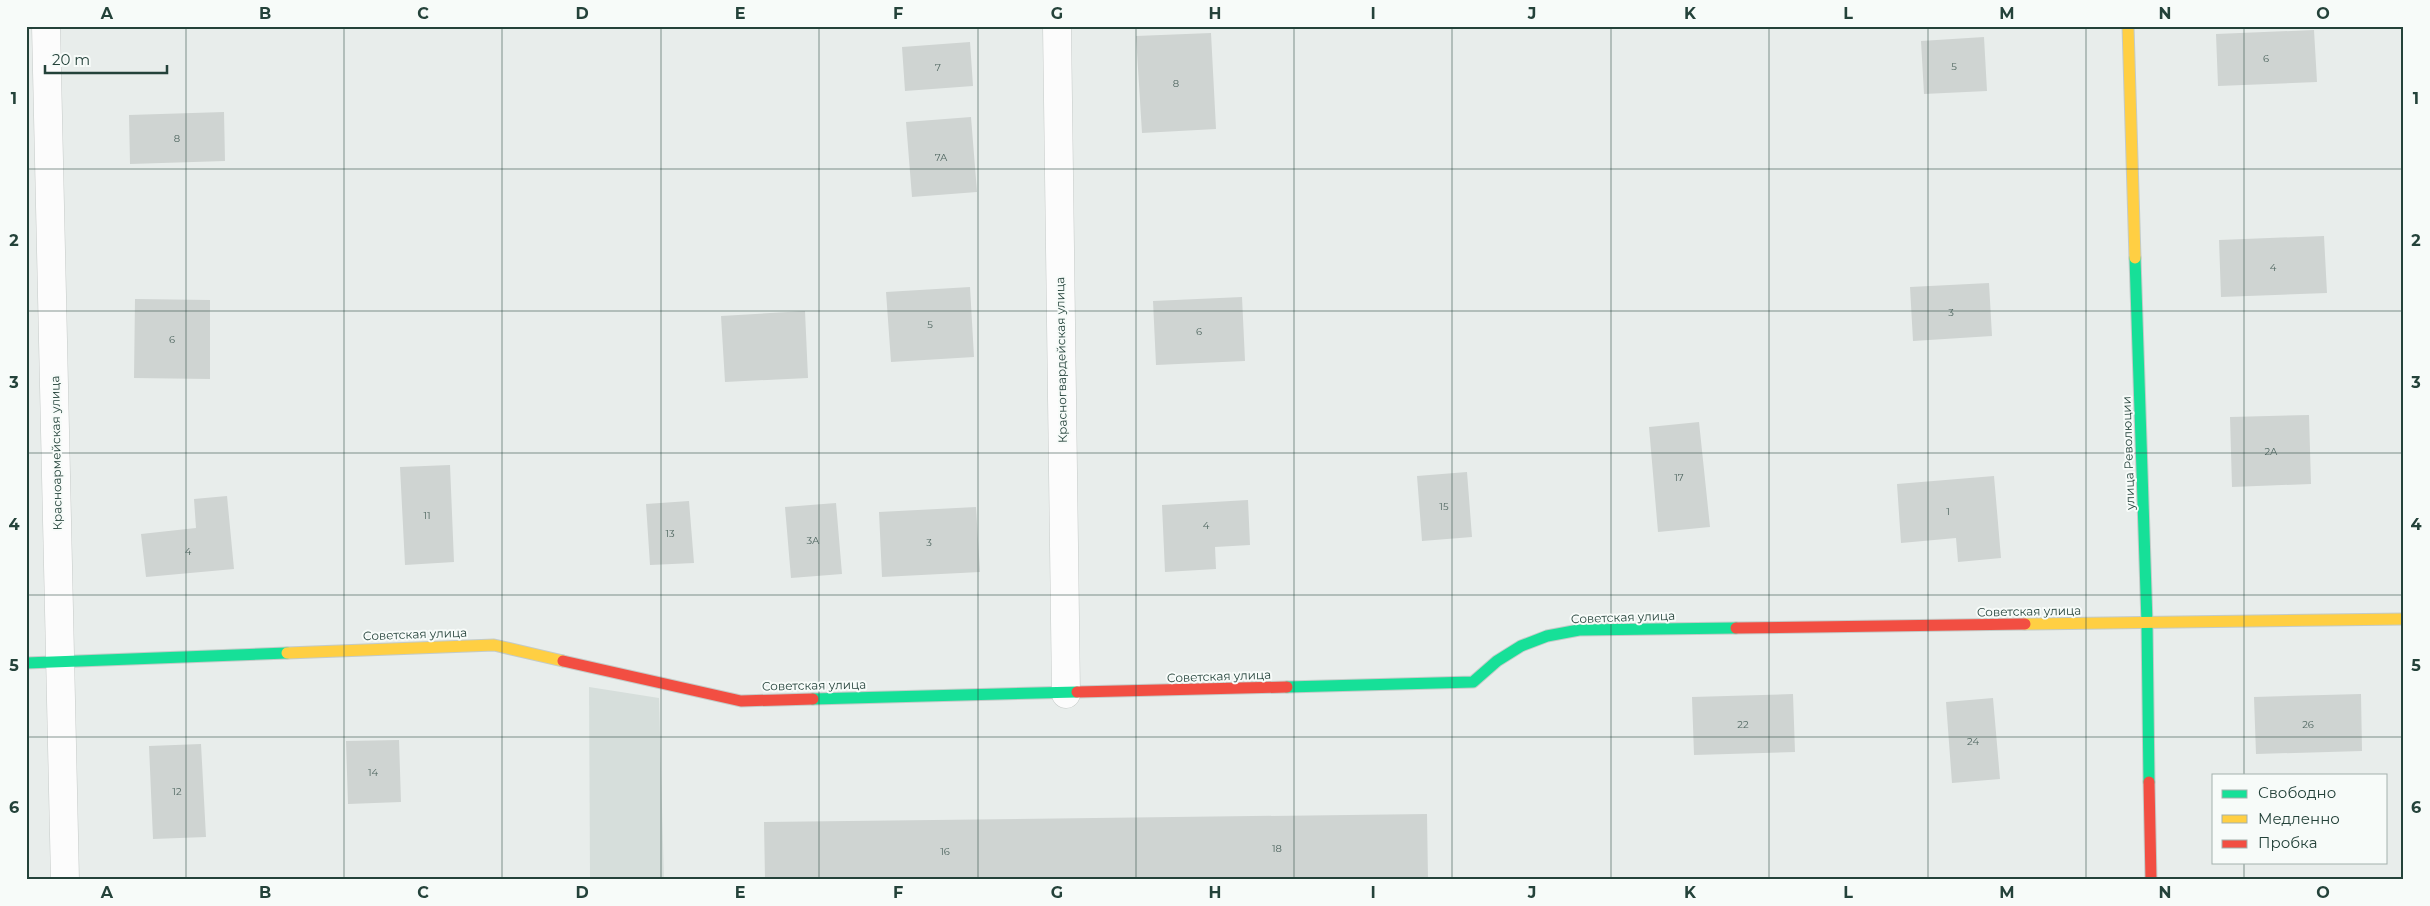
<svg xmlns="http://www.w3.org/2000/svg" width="2430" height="906" viewBox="0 0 2430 906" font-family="Montserrat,sans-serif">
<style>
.built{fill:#d6dedb}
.building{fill:#cfd4d2}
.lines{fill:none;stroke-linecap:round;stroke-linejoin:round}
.street-casing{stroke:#c5cac8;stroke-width:29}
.fast-casing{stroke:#c3cbc8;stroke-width:13}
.slow-casing{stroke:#c3cbc8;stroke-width:13}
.jam-casing{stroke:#c3cbc8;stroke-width:13}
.street{stroke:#fcfcfc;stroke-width:28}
.fast{stroke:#16e098;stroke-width:11}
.slow{stroke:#ffcf43;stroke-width:11}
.jam{stroke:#f24e42;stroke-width:11}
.grid{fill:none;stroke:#24423a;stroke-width:1;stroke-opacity:0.55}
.labels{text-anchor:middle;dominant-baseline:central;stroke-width:4;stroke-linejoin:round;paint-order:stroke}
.number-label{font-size:10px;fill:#506761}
.street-label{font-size:12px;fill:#24423a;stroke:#f7fbf9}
.neatline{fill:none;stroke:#24423a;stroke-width:2}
.grid-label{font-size:16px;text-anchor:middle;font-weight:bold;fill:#24423a}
</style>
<rect width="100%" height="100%" fill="#e8edeb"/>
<path class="built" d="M 589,687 L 659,698 L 664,880 L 590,880 Z"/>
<path class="building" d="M 2314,30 L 2317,82 L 2218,86 L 2216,34 Z
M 1211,33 L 1216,129 L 1142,133 L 1136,36 Z
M 1984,37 L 1987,91 L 1924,94 L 1921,41 Z
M 970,42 L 973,86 L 905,91 L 902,47 Z
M 224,112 L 225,161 L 130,164 L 129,115 Z
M 971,117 L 977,192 L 912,197 L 906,122 Z
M 2324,236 L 2327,293 L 2221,297 L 2219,240 Z
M 1989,283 L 1992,336 L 1913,341 L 1910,287 Z
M 970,287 L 974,357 L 891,362 L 886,292 Z
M 1242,297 L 1245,361 L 1156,365 L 1153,301 Z
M 135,299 L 210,300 L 210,379 L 134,378 Z
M 805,311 L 808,378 L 725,382 L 721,316 Z
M 2309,415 L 2311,484 L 2232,487 L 2230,417 Z
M 1699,422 L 1710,527 L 1658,532 L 1649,427 Z
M 450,465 L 454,562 L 405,565 L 400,467 Z
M 1467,472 L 1472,537 L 1422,541 L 1417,476 Z
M 1994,476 L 2001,558 L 1958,562 L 1956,538 L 1901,543 L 1897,484 Z
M 227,496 L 234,569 L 146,577 L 141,534 L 196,528 L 194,499 Z
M 1248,500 L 1250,545 L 1215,547 L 1216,569 L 1165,572 L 1162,505 Z
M 689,501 L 694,563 L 650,565 L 646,504 Z
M 836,503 L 842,574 L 791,578 L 785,507 Z
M 976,507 L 980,572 L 882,577 L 879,512 Z
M 1793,694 L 1795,752 L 1694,755 L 1692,697 Z
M 2361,694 L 2362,751 L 2256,754 L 2254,697 Z
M 1993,698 L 2000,779 L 1952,783 L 1946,702 Z
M 399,740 L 401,802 L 348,804 L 346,741 Z
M 201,744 L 206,837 L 153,839 L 149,746 Z
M 1427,814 L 1428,880 L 765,880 L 764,822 Z"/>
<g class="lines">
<g class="street-casing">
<path id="street" d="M 46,26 L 65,880
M 1057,26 L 1066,694"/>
</g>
<g class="fast-casing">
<path id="fast" d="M 2135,258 L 2147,623 L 2149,782
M 26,663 L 287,653
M 1287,687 L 1473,682 L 1497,661 L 1521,646 L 1547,636 L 1579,630 L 1736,628
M 813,699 L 1077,692"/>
</g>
<g class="slow-casing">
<path id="slow" d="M 2128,26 L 2135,258
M 2025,624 L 2404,619
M 287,653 L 494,645 L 563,661"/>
</g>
<g class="jam-casing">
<path id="jam" d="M 1736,628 L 2025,624
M 563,661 L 741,701 L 813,699
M 1077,692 L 1287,687
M 2149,782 L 2151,880"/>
</g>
<use href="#street" class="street"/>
<use href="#fast" class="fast"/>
<use href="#slow" class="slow"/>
<use href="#jam" class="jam"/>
</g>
<path class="grid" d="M 186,26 L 186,880M 344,26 L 344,880M 502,26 L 502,880M 661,26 L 661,880M 819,26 L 819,880M 978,26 L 978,880M 1136,26 L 1136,880M 1294,26 L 1294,880M 1452,26 L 1452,880M 1611,26 L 1611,880M 1769,26 L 1769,880M 1928,26 L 1928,880M 2086,26 L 2086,880M 2244,26 L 2244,775M 26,169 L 2404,169M 26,311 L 2404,311M 26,453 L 2404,453M 26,595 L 2404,595M 26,737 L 2404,737M 2244,862 L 2244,880"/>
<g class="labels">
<g class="number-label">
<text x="2266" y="58">6</text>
<text x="1954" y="66">5</text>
<text x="938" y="67">7</text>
<text x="1176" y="83">8</text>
<text x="177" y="138">8</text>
<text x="941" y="157">7А</text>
<text x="2273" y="267">4</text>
<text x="1951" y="312">3</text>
<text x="930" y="324">5</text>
<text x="1199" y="331">6</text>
<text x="172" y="339">6</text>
<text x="2271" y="451">2А</text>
<text x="1679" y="477">17</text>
<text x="1444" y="506">15</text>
<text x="1948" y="511">1</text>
<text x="427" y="515">11</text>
<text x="1206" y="525">4</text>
<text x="670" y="533">13</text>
<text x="813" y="540">3А</text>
<text x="929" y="542">3</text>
<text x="188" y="551">4</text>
<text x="1743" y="724">22</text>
<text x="2308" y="724">26</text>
<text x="1973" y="741">24</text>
<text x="373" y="772">14</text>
<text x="177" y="791">12</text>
<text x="1277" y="848">18</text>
<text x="945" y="851">16</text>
</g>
<g class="street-label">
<text transform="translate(1061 360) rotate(-91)">Красногвардейская улица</text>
<text transform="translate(56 453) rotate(-91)">Красноармейская улица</text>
<text transform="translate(2128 453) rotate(-92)">улица Революции</text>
<text transform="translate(2029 611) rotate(-1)">Советская улица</text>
<text transform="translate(1623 617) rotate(-2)">Советская улица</text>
<text transform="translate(415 634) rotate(-2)">Советская улица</text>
<text transform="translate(1219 676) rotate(-2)">Советская улица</text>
<text transform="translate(814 685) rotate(-1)">Советская улица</text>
</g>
</g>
<rect width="2430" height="906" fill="none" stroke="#f7fbf9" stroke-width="55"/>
<rect x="2212" y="774" width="175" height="90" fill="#f7fbf9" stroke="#a3b1ad"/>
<rect x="2222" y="790" width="25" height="8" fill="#16e098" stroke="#a3b1ad"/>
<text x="2258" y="798" font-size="15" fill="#24423a">Свободно</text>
<rect x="2222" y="815" width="25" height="8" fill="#ffcf43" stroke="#a3b1ad"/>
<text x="2258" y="824" font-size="15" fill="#24423a">Медленно</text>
<rect x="2222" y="840" width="25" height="8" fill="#f24e42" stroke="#a3b1ad"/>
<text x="2258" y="848" font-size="15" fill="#24423a">Пробка</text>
<path d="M45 65v8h122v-8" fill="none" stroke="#24423a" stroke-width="2.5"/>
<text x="52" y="65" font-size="15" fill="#24423a" stroke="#f7fbf9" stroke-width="4" paint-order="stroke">20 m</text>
<rect x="28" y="28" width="2374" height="850" class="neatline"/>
<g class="grid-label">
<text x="107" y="19">A</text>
<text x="265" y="19">B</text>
<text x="423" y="19">C</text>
<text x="582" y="19">D</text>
<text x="740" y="19">E</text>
<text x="898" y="19">F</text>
<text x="1057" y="19">G</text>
<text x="1215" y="19">H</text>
<text x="1373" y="19">I</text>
<text x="1532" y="19">J</text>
<text x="1690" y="19">K</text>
<text x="1848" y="19">L</text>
<text x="2007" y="19">M</text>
<text x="2165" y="19">N</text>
<text x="2323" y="19">O</text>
<text x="14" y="104">1</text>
<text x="2416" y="104">1</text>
<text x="14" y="246">2</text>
<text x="2416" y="246">2</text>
<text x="14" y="388">3</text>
<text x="2416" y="388">3</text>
<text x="14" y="530">4</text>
<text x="2416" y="530">4</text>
<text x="14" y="671">5</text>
<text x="2416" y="671">5</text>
<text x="14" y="813">6</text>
<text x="2416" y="813">6</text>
<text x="107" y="898">A</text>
<text x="265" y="898">B</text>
<text x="423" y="898">C</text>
<text x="582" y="898">D</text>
<text x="740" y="898">E</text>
<text x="898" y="898">F</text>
<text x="1057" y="898">G</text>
<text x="1215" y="898">H</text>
<text x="1373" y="898">I</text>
<text x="1532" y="898">J</text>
<text x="1690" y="898">K</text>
<text x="1848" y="898">L</text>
<text x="2007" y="898">M</text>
<text x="2165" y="898">N</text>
<text x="2323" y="898">O</text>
</g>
</svg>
